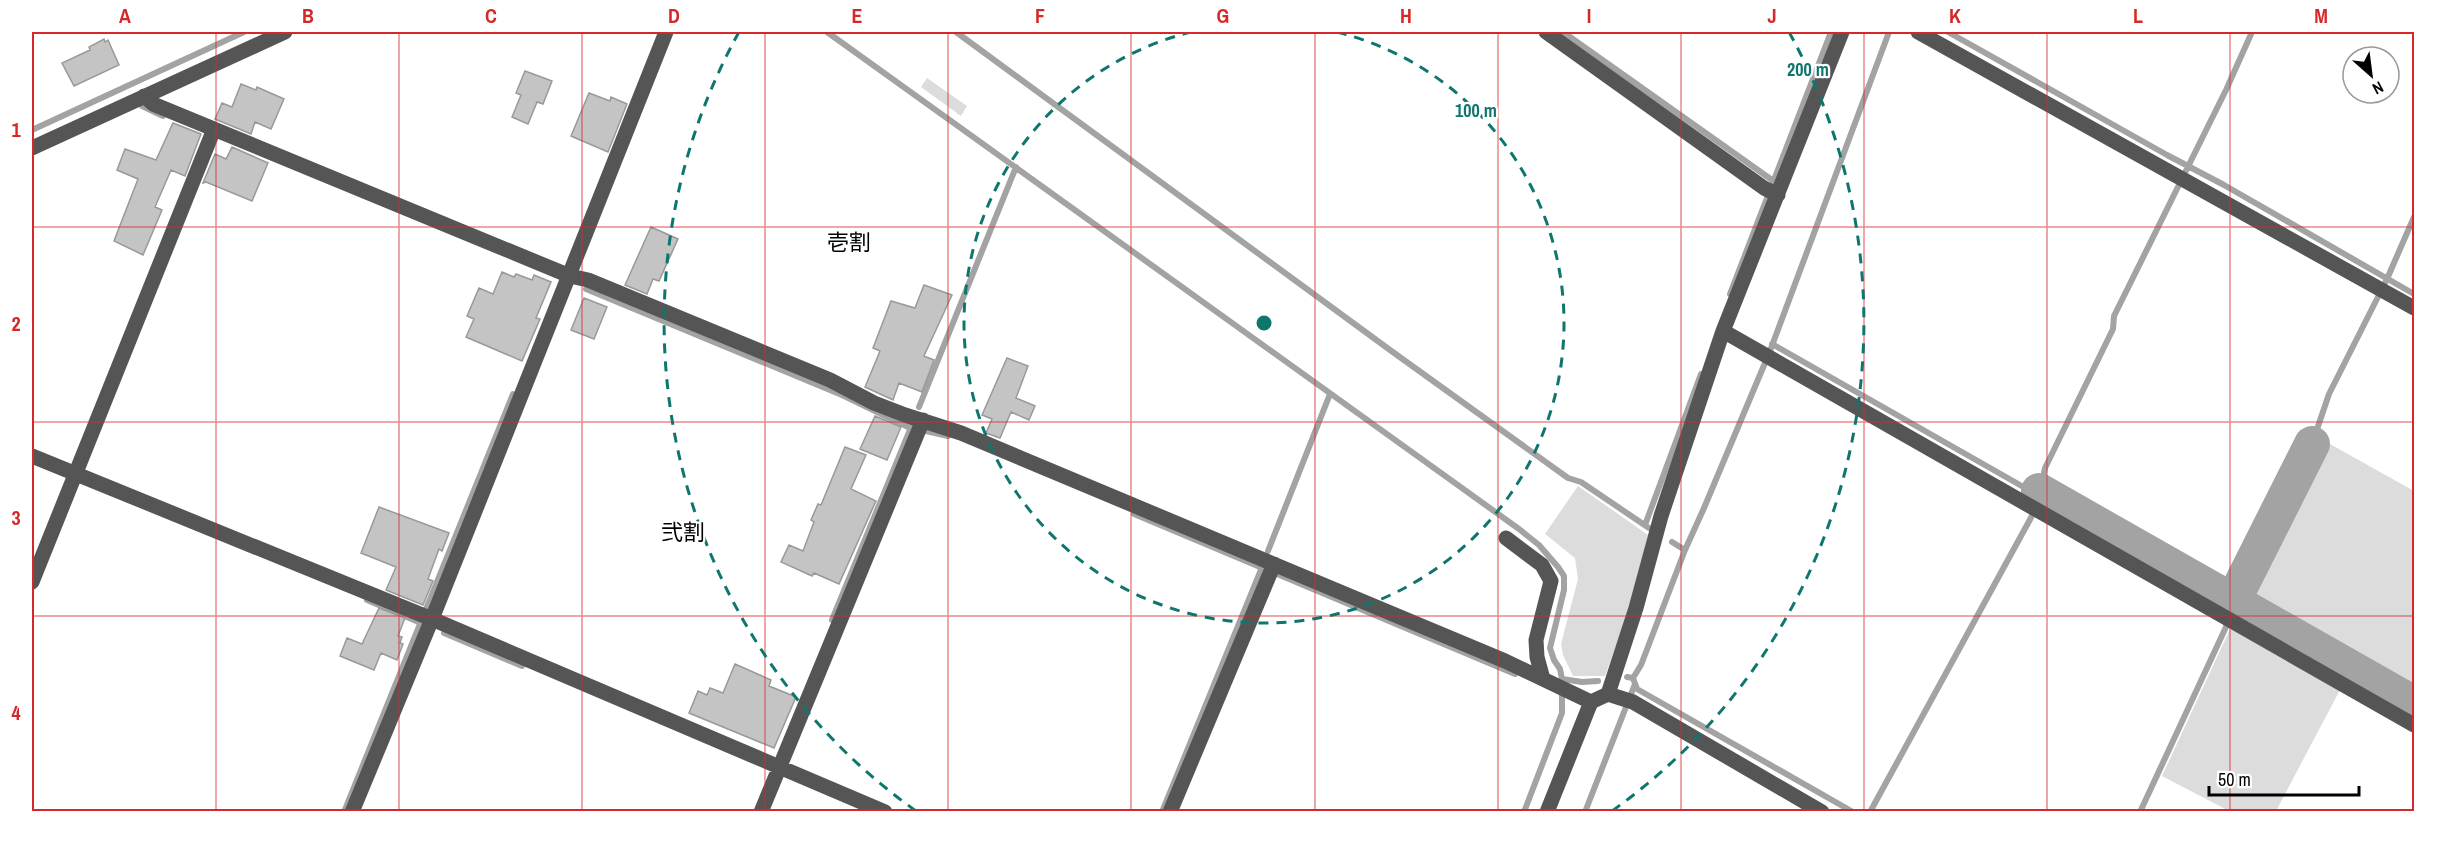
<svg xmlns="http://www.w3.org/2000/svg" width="2446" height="843" viewBox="0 0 2446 843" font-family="'Archivo Narrow','Noto Sans JP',sans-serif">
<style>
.green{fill:#dcdcdc}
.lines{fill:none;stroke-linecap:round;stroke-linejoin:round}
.stream{stroke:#a3a3a3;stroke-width:6}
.river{stroke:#a3a3a3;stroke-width:36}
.building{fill:#c4c4c4;stroke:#999;stroke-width:1.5}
.minor{stroke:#555;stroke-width:15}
.grid{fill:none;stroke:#d62828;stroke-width:1.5;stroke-opacity:0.55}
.ring{fill:none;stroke:#0f766e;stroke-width:3;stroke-dasharray:10 8}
.labels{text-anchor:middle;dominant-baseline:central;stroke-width:4.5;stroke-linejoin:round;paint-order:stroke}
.neighbourhood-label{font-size:22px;fill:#000;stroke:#fff}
.centre{fill:#0f766e;stroke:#fff;stroke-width:3}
.ring-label{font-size:18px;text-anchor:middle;font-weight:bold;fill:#0f766e;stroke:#fff;stroke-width:4.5;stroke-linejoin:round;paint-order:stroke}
.neatline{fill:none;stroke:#d62828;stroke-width:2}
.grid-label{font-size:20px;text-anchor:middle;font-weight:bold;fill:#d62828}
</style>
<rect width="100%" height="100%" fill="#fff"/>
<path class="green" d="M 927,78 L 967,106 L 961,116 L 921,87 Z
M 2330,444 L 2414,491 L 2414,692 L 2265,607 L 2256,594 L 2257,581 Z
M 1578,486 L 1648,535 L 1629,610 L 1605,676 L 1573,676 L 1563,655 L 1561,644 L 1578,579 L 1575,558 L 1545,534 Z
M 2231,627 L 2341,688 L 2276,811 L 2229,811 L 2162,776 Z"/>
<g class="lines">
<path class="stream" d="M 827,32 L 1519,529 L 1539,545 L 1558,567 L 1564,576 L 1564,590 L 1550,648 L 1554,660 L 1560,669 L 1562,679 L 1562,713 L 1524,812
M 956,32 L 1390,350 L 1568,478 L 1581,482 L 1649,528
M 1563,32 L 1772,180
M 1948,32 L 2167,155 L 2224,185 L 2414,294
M 142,106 L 163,116
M 32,130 L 244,32
M 586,289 L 842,395 L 908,427 L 948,436
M 1730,294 L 1831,32
M 1772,344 L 2027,489 L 2039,491
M 919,407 L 1016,167
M 2312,444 L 2329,394 L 2387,279 L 2414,217
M 1134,514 L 1515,674
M 1645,525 L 1701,374
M 1672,542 L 1685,550
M 1268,551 L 1330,394
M 367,600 L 421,623
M 832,620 L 912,425
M 444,633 L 522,666
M 1627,677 L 1633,678 L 1641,665 L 1685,550 L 1704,508 L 1770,351 L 1889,32
M 1633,678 L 1637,689 L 1853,812
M 1562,679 L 1582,682 L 1598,681
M 344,812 L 513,394
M 1162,812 L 1263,565
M 1585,812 L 1635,684
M 1870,812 L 2033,514 L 2038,502 L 2045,468 L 2113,329 L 2114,316 L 2226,90 L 2252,32
M 2140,812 L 2226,627 L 2233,601"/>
<path class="river" d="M 2039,491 L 2414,704
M 2233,601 L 2312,444"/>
</g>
<path class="building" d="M 104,39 L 105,42 L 108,40 L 119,65 L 74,86 L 62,63 L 90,50 L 89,47 Z
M 525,71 L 552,81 L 543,104 L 537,102 L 528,124 L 512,117 L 521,95 L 516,93 Z
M 241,84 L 256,90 L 257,87 L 284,99 L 271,129 L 255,122 L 251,134 L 215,119 L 222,103 L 232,107 Z
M 589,93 L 610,101 L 611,97 L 627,104 L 608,152 L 571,136 Z
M 173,123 L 201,134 L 185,176 L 171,170 L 155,207 L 162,210 L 143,255 L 114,241 L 138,179 L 117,170 L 125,149 L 156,160 Z
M 232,147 L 268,163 L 252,201 L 206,182 L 203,183 L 215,154 L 226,159 Z
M 651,227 L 678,239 L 659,281 L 653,279 L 647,294 L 625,285 Z
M 502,272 L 514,277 L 516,274 L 532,280 L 534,275 L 551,282 L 536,318 L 540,319 L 522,361 L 466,337 L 474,319 L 467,316 L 479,288 L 493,294 Z
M 924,285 L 952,295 L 924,356 L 934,360 L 922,392 L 899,383 L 893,400 L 865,387 L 880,351 L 873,348 L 891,301 L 915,308 Z
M 584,298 L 607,307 L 594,339 L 571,330 Z
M 1007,358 L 1028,366 L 1016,398 L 1035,406 L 1029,420 L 1011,412 L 1000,438 L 986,433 L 992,419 L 982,415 Z
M 875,416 L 901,427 L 887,460 L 860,449 Z
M 845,447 L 866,455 L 851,489 L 876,501 L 839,584 L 814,573 L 812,576 L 781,562 L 789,545 L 803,551 L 814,522 L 811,520 L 818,504 L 821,505 Z
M 379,507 L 449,533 L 442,551 L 439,549 L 428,579 L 433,581 L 423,605 L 386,590 L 396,567 L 361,553 Z
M 379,608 L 405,618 L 398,636 L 402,637 L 400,643 L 403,644 L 397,660 L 381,653 L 374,670 L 340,656 L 347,638 L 362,644 Z
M 735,664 L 771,680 L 769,686 L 796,697 L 774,748 L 689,713 L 698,691 L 707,695 L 710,688 L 723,693 Z"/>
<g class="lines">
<path class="minor" d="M 1546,32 L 1764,188 L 1778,195
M 1918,32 L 2414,308
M 144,96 L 153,104 L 570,276 L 588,280 L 830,380 L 874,403 L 905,415 L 961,433 L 1505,661 L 1591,702
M 32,148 L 285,32
M 1723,331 L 2414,725
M 32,456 L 432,619 L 885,812
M 1506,538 L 1542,565 L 1551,581 L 1536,640 L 1537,657 L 1543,679
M 32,582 L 214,129
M 1608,694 L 1636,608 L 1661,516 L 1723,331 L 1842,32
M 352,812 L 432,619 L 666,32
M 761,812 L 923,420
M 1170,812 L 1274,564
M 1547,812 L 1591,702 L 1608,694 L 1633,702 L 1822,812"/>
</g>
<path class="grid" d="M 216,32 L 216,812M 399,32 L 399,812M 582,32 L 582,812M 765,32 L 765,812M 948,32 L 948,812M 1131,32 L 1131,812M 1315,32 L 1315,812M 1498,32 L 1498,812M 1681,32 L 1681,812M 1864,32 L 1864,812M 2047,32 L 2047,812M 2230,32 L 2230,812M 32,227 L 2414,227M 32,422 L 2414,422M 32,616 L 2414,616"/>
<g class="ring">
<path d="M1337 32A300 300 0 1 1 1191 32"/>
<path d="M916 811A600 600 0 0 1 739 32M1789 32A600 600 0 0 1 1612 811"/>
</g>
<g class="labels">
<g class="neighbourhood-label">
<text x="849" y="242">壱割</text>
<text x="683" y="532">弐割</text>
</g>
</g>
<circle cx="1264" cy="323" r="9" class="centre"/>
<g class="ring-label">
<text x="1808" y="76">200 m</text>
<text x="1476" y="117">100 m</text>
</g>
<rect width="2446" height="843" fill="none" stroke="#ffffff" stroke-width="66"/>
<g transform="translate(2371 75) rotate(152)"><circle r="28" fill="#ffffff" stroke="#999999" stroke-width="1.5"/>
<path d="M0-4.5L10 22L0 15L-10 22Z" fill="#000000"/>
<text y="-9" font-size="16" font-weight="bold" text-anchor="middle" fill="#000000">N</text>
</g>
<path d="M2209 786v9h150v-9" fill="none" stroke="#000000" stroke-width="3"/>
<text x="2218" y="786" font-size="18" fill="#000000" stroke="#ffffff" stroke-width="4.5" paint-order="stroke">50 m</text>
<rect x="33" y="33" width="2380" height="777" class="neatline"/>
<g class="grid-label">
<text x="125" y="23">A</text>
<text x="308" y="23">B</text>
<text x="491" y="23">C</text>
<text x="674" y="23">D</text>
<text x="857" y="23">E</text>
<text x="1040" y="23">F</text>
<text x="1223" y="23">G</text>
<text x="1406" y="23">H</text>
<text x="1589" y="23">I</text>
<text x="1772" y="23">J</text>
<text x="1955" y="23">K</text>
<text x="2138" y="23">L</text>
<text x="2321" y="23">M</text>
<text x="16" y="137">1</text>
<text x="16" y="331">2</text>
<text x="16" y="525">3</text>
<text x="16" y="720">4</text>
</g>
</svg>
